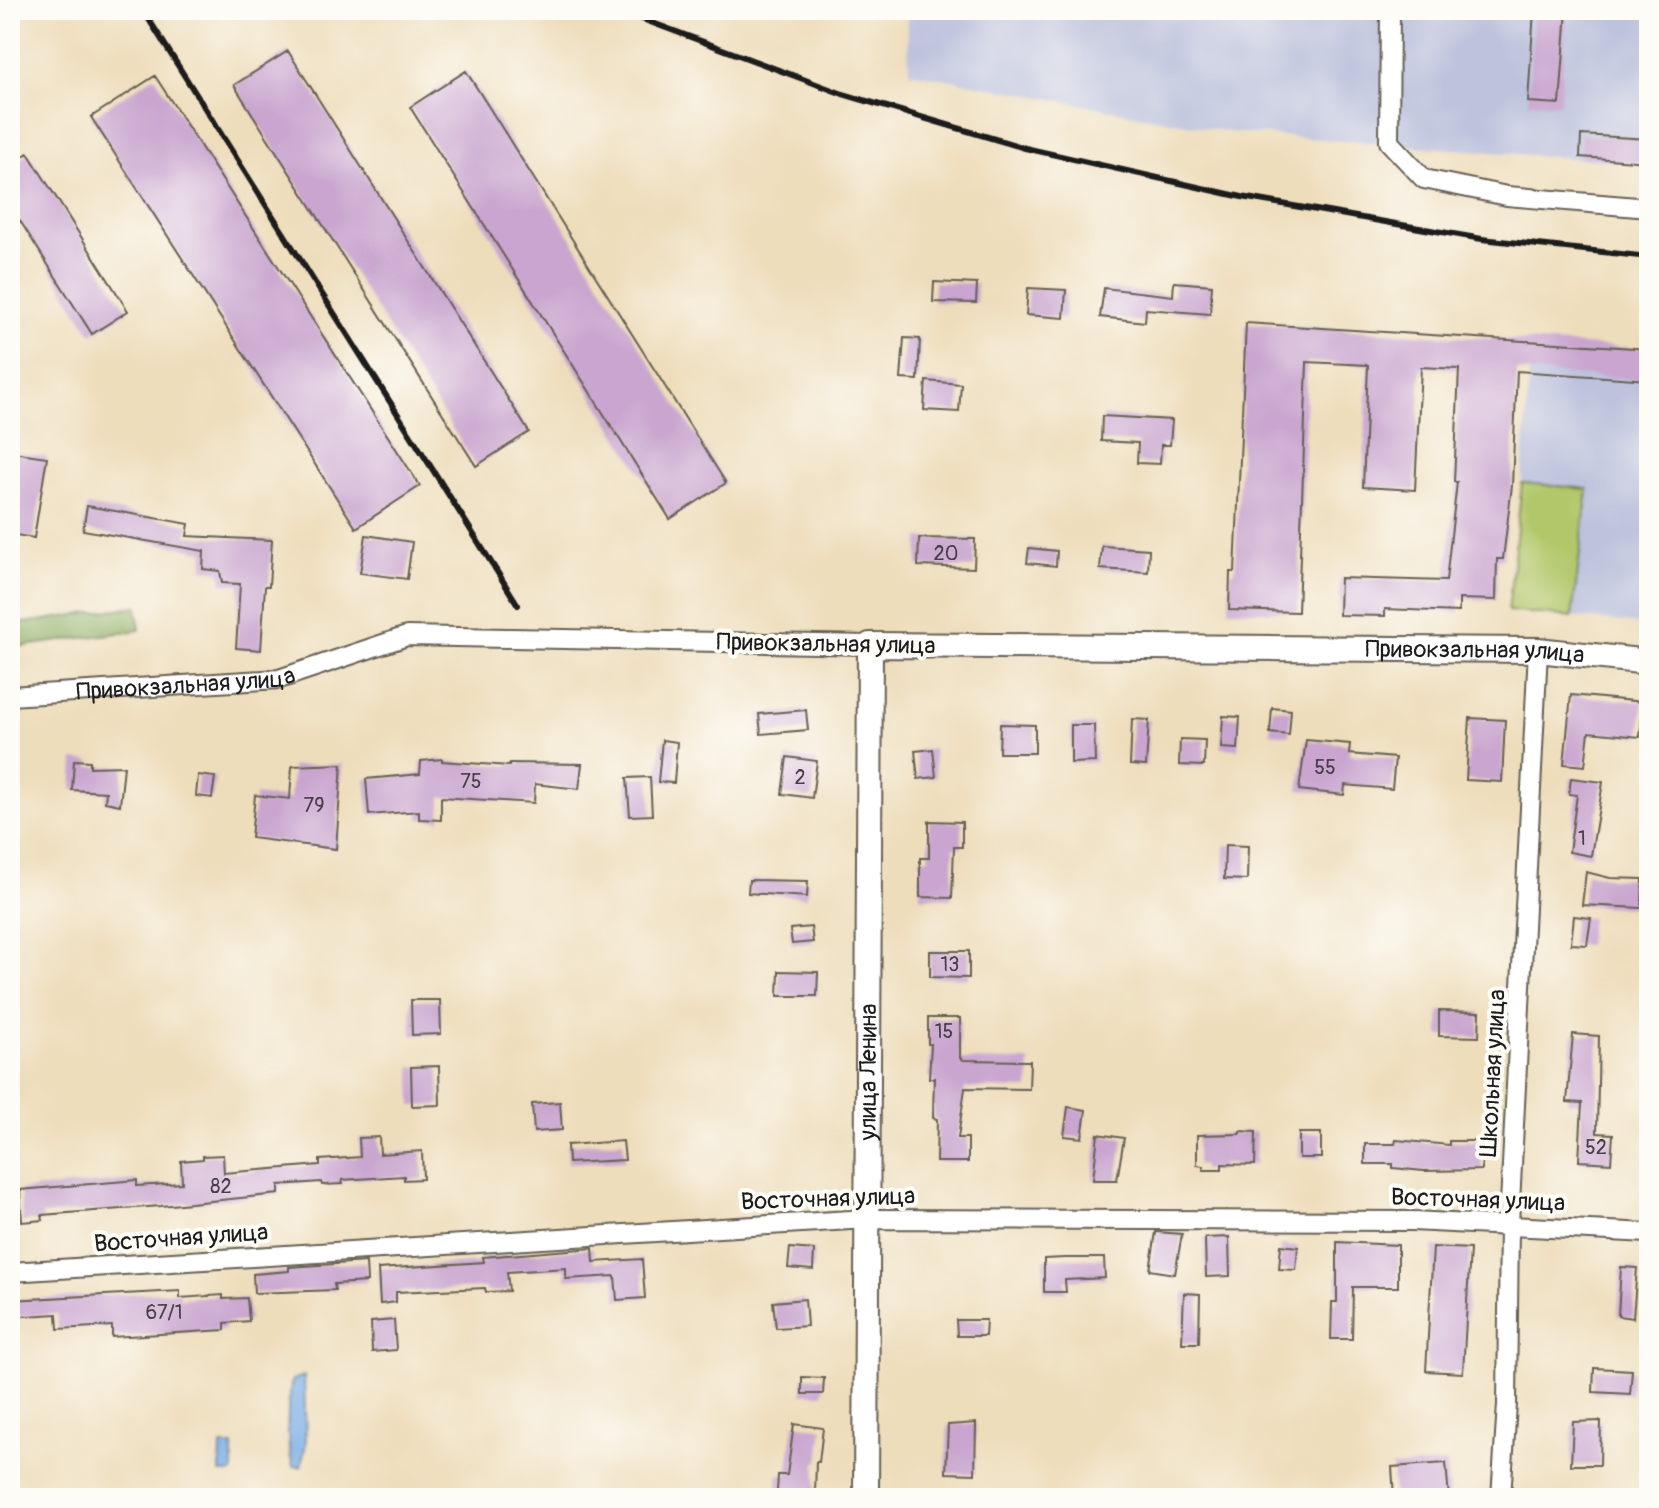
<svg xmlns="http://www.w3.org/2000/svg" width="1659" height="1508" viewBox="0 0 1659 1508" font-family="Pangolin,sans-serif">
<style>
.industrial{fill:#bec3dd}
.green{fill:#b2c76b;stroke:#677244;stroke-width:2}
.forest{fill:#8dac5f;stroke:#54643e;stroke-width:2}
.water{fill:#76aae3;stroke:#496380;stroke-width:2}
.building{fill:#c9a5cf}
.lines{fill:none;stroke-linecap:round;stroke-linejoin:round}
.street-casing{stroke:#666054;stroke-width:22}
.secondary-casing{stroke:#666054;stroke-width:28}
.street{stroke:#fff;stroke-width:18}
.secondary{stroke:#fff;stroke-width:24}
.rail{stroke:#1c1c1c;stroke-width:6}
.labels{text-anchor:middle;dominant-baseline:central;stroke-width:8;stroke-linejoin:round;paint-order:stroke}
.number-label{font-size:20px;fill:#473e49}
.street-label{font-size:24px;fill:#1c1c1c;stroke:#fdfcf7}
</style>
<rect width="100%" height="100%" fill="#fdfcf7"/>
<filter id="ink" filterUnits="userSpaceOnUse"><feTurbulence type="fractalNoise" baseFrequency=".0125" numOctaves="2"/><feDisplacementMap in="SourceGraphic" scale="16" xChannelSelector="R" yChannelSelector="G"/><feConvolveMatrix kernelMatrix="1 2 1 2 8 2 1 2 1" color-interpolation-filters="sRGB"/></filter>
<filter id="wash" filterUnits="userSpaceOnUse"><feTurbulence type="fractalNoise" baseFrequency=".006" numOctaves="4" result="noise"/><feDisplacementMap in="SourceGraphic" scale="32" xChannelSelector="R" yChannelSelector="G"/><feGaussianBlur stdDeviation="1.8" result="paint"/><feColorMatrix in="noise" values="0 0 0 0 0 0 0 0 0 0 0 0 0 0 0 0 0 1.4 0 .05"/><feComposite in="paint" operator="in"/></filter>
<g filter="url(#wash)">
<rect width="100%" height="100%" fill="#edb"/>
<path class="industrial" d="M 907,10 L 1649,10 L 1649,164 L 1229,132 L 909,72 Z
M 1531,342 L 1649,349 L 1649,625 L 1572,617 L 1588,489 L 1522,483 Z"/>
<path class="green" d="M 1522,483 L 1588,489 L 1572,617 L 1508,611 Z"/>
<path class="forest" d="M 137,606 L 140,630 L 10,648 L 10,625 Z"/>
<path class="water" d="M 304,1376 L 306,1443 L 301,1467 L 293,1466 C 285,1441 287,1406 292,1380 Z
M 221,1446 L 233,1446 L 233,1473 L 220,1473 Z"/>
<g id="blocks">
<path class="building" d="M 1534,10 L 1567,10 L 1560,104 L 1528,102 Z
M 288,51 L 529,432 L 476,466 L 234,85 Z
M 466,71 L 726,483 L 670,519 L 410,107 Z
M 155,76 L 420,486 L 356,528 L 91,117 Z
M 1581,135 L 1649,139 L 1649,162 L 1580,157 Z
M 28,153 L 128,311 L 92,334 L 10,205 L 10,165 Z
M 934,282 L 977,284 L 976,303 L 933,302 Z
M 1174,282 L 1212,285 L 1210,314 L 1146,309 L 1145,322 L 1100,317 L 1104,288 L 1173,296 Z
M 1028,288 L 1066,290 L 1064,318 L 1026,315 Z
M 1246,323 L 1649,349 L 1649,380 L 1517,371 L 1512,485 L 1503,559 L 1497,559 L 1496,600 L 1459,599 L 1459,612 L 1385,609 L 1385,616 L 1339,615 L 1340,578 L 1446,581 L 1457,482 L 1454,482 L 1459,369 L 1421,367 L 1415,490 L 1363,487 L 1368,365 L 1307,362 L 1298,612 L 1229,610 L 1230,572 L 1235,572 Z
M 904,338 L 920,339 L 918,380 L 901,379 Z
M 926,381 L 961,384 L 959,412 L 924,410 Z
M 1102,416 L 1172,420 L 1170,445 L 1161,445 L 1160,464 L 1137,463 L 1138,443 L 1101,441 Z
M 12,452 L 47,457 L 34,538 L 10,534 Z
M 87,506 L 189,524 L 187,536 L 272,540 L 269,586 L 265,586 L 261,650 L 236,648 L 240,584 L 222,583 L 220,571 L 203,569 L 204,551 L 83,530 Z
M 366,535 L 412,542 L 407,579 L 360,573 Z
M 919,538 L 975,539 L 974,568 L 918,566 Z
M 1102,546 L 1149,549 L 1148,572 L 1100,569 Z
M 1029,548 L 1057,551 L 1056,566 L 1027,563 Z
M 1571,695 L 1643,702 L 1640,737 L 1589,732 L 1585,766 L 1564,764 Z
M 1272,708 L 1291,710 L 1289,735 L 1270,733 Z
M 806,710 L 808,730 L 761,734 L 759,714 Z
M 1223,716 L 1240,717 L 1238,749 L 1221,748 Z
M 1470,718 L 1505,720 L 1502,782 L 1466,780 Z
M 1132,719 L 1149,720 L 1146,766 L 1130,765 Z
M 1000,724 L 1035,725 L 1035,753 L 999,753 Z
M 1071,725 L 1094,725 L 1095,762 L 1071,763 Z
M 1180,739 L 1205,740 L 1204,766 L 1179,765 Z
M 662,740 L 677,742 L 674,783 L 658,782 Z
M 1306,740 L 1350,744 L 1349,754 L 1395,758 L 1392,789 L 1345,785 L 1344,795 L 1299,790 Z
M 933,749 L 936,777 L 918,779 L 915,751 Z
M 787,757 L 817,761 L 812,798 L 782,794 Z
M 442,759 L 442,761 L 509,766 L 510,763 L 582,764 L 579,789 L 535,784 L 534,803 L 441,797 L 441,820 L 419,819 L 419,811 L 369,815 L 366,779 L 420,774 L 421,761 Z
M 74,760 L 90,761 L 90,767 L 124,766 L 120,805 L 105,802 L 106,792 L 72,790 Z
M 342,764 L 336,849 L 251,838 L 255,795 L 290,799 L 292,766 Z
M 198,775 L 215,777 L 212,798 L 196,796 Z
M 650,777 L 652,815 L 630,816 L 627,778 Z
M 1571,778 L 1603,782 L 1591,856 L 1569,852 L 1577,795 L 1569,794 Z
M 929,821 L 962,822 L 962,847 L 954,847 L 952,898 L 920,897 L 920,858 L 929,858 Z
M 1225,845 L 1248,846 L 1247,880 L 1224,879 Z
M 1586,872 L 1610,878 L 1643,879 L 1642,908 L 1582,905 Z
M 749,880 L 808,881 L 807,897 L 748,893 Z
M 1574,916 L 1591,918 L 1587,945 L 1571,944 Z
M 811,927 L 813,942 L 792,944 L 790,929 Z
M 930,951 L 969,951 L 969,978 L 930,977 Z
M 779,971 L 818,972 L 817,996 L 778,996 Z
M 411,1000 L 440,1000 L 441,1034 L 412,1035 Z
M 1439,1011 L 1480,1012 L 1479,1037 L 1439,1036 Z
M 928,1018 L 960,1018 L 960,1058 L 964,1060 L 1030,1061 L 1029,1089 L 965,1088 L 958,1138 L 968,1138 L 968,1162 L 936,1162 L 937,1119 L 933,1118 L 934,1078 L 929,1078 L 931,1044 L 928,1044 Z
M 1573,1034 L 1599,1036 L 1597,1133 L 1613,1134 L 1611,1163 L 1579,1161 L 1582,1103 L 1567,1102 Z
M 439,1066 L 440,1105 L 412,1106 L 411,1067 Z
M 560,1102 L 562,1130 L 534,1132 L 532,1104 Z
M 1068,1107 L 1086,1110 L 1082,1138 L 1064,1136 Z
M 1240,1131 L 1256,1132 L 1255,1165 L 1222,1164 L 1222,1170 L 1203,1170 L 1203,1166 L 1197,1165 L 1197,1135 L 1240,1134 Z
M 1299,1133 L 1321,1133 L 1321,1158 L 1299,1158 Z
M 1098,1134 L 1124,1138 L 1117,1180 L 1093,1180 Z
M 379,1137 L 380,1154 L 422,1151 L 423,1179 L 404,1180 L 404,1176 L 342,1180 L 343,1184 L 322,1185 L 321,1182 L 279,1185 L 279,1194 L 161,1206 L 42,1215 L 43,1220 L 22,1222 L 20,1190 L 137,1180 L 137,1186 L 182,1183 L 181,1161 L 203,1159 L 203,1156 L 223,1155 L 224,1173 L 320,1165 L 320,1160 L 360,1157 L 359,1138 Z
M 1396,1140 L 1449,1145 L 1449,1141 L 1482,1141 L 1482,1170 L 1424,1171 L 1393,1168 L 1393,1164 L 1365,1164 L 1365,1144 L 1395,1144 Z
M 623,1141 L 625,1160 L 568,1163 L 567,1145 Z
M 1156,1232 L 1182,1234 L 1175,1274 L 1150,1270 Z
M 1229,1237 L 1230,1276 L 1206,1277 L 1205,1238 Z
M 1337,1242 L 1398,1245 L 1398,1287 L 1353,1287 L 1352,1339 L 1331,1339 L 1332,1302 L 1337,1302 Z
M 1281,1245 L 1298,1247 L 1296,1270 L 1279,1269 Z
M 1433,1247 L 1470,1249 L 1463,1373 L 1426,1371 Z
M 593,1248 L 594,1262 L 642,1259 L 645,1298 L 617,1300 L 615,1276 L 566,1279 L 566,1268 L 507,1272 L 509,1291 L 486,1292 L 485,1288 L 396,1292 L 396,1302 L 380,1304 L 378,1269 L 484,1262 L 483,1257 Z
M 790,1248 L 814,1250 L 813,1270 L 788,1268 Z
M 1065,1258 L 1104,1258 L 1105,1278 L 1065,1280 L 1066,1292 L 1044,1292 L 1044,1259 Z
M 366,1262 L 367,1282 L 334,1284 L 335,1290 L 254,1293 L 253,1274 L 289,1271 L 289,1267 Z
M 1621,1267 L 1637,1268 L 1633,1318 L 1618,1316 Z
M 180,1291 L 180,1298 L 223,1295 L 223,1299 L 247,1298 L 249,1321 L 225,1323 L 225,1330 L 112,1337 L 112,1326 L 58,1329 L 57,1314 L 10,1317 L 10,1300 Z
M 1184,1293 L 1200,1294 L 1199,1343 L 1182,1343 Z
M 805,1299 L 807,1326 L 776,1328 L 773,1302 Z
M 394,1320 L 396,1350 L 372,1352 L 371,1322 Z
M 956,1320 L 986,1320 L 985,1336 L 957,1336 Z
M 1594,1368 L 1632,1370 L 1630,1394 L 1593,1392 Z
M 802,1377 L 824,1378 L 823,1394 L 802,1394 Z
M 1601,1421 L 1600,1465 L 1571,1465 L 1573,1422 Z
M 976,1423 L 975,1474 L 946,1473 L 948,1425 Z
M 794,1424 L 823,1428 L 819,1462 L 816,1462 L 815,1494 L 777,1492 L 778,1475 L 787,1475 Z
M 1446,1463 L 1449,1498 L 1394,1498 L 1392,1467 Z"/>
</g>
</g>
<g filter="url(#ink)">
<use href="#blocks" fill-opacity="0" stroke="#666054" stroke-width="2"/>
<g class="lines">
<g class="street-casing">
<g id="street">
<path d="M 1390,10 L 1389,142 L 1424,179 L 1507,196 L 1649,208"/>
<path id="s1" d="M 10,696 L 279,679 L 407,636 L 870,645"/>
<path d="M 10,1272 L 867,1219 L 1412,1221 L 1649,1233"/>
<path d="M 1501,1498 L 1507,1404 L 1509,1224 L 1538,650"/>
</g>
</g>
<g class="secondary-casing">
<g id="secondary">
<path id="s2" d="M 866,1498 L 870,645 L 1538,650 L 1649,662"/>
</g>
</g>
<use href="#street" class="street"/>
<use href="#secondary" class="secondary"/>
<path class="rail" d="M 143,10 L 518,605
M 618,10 L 843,94 L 1025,148 L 1242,197 L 1482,239 L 1649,257"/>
</g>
</g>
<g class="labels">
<g class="number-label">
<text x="946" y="553">20</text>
<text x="1325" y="767">55</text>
<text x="800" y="777">2</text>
<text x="471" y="781">75</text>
<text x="314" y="805">79</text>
<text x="1582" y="838">1</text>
<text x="950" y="964">13</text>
<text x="944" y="1031">15</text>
<text x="1596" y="1147">52</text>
<text x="221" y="1186">82</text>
<text x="164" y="1312">67/1</text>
</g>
<g class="street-label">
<text transform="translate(826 644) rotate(1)">Привокзальная улица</text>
<text stroke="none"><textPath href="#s2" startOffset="1458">Привокзальная улица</textPath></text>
<text stroke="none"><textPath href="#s1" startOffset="176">Привокзальная улица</textPath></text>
<text stroke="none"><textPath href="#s2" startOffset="426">улица Ленина</textPath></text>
<text transform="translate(1493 1073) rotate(-87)">Школьная улица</text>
<text transform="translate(828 1199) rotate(-2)">Восточная улица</text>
<text transform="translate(1478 1200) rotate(2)">Восточная улица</text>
<text transform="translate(181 1238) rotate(-4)">Восточная улица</text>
</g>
</g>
<rect width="1659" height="1508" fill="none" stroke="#fdfcf7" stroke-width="40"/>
</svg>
